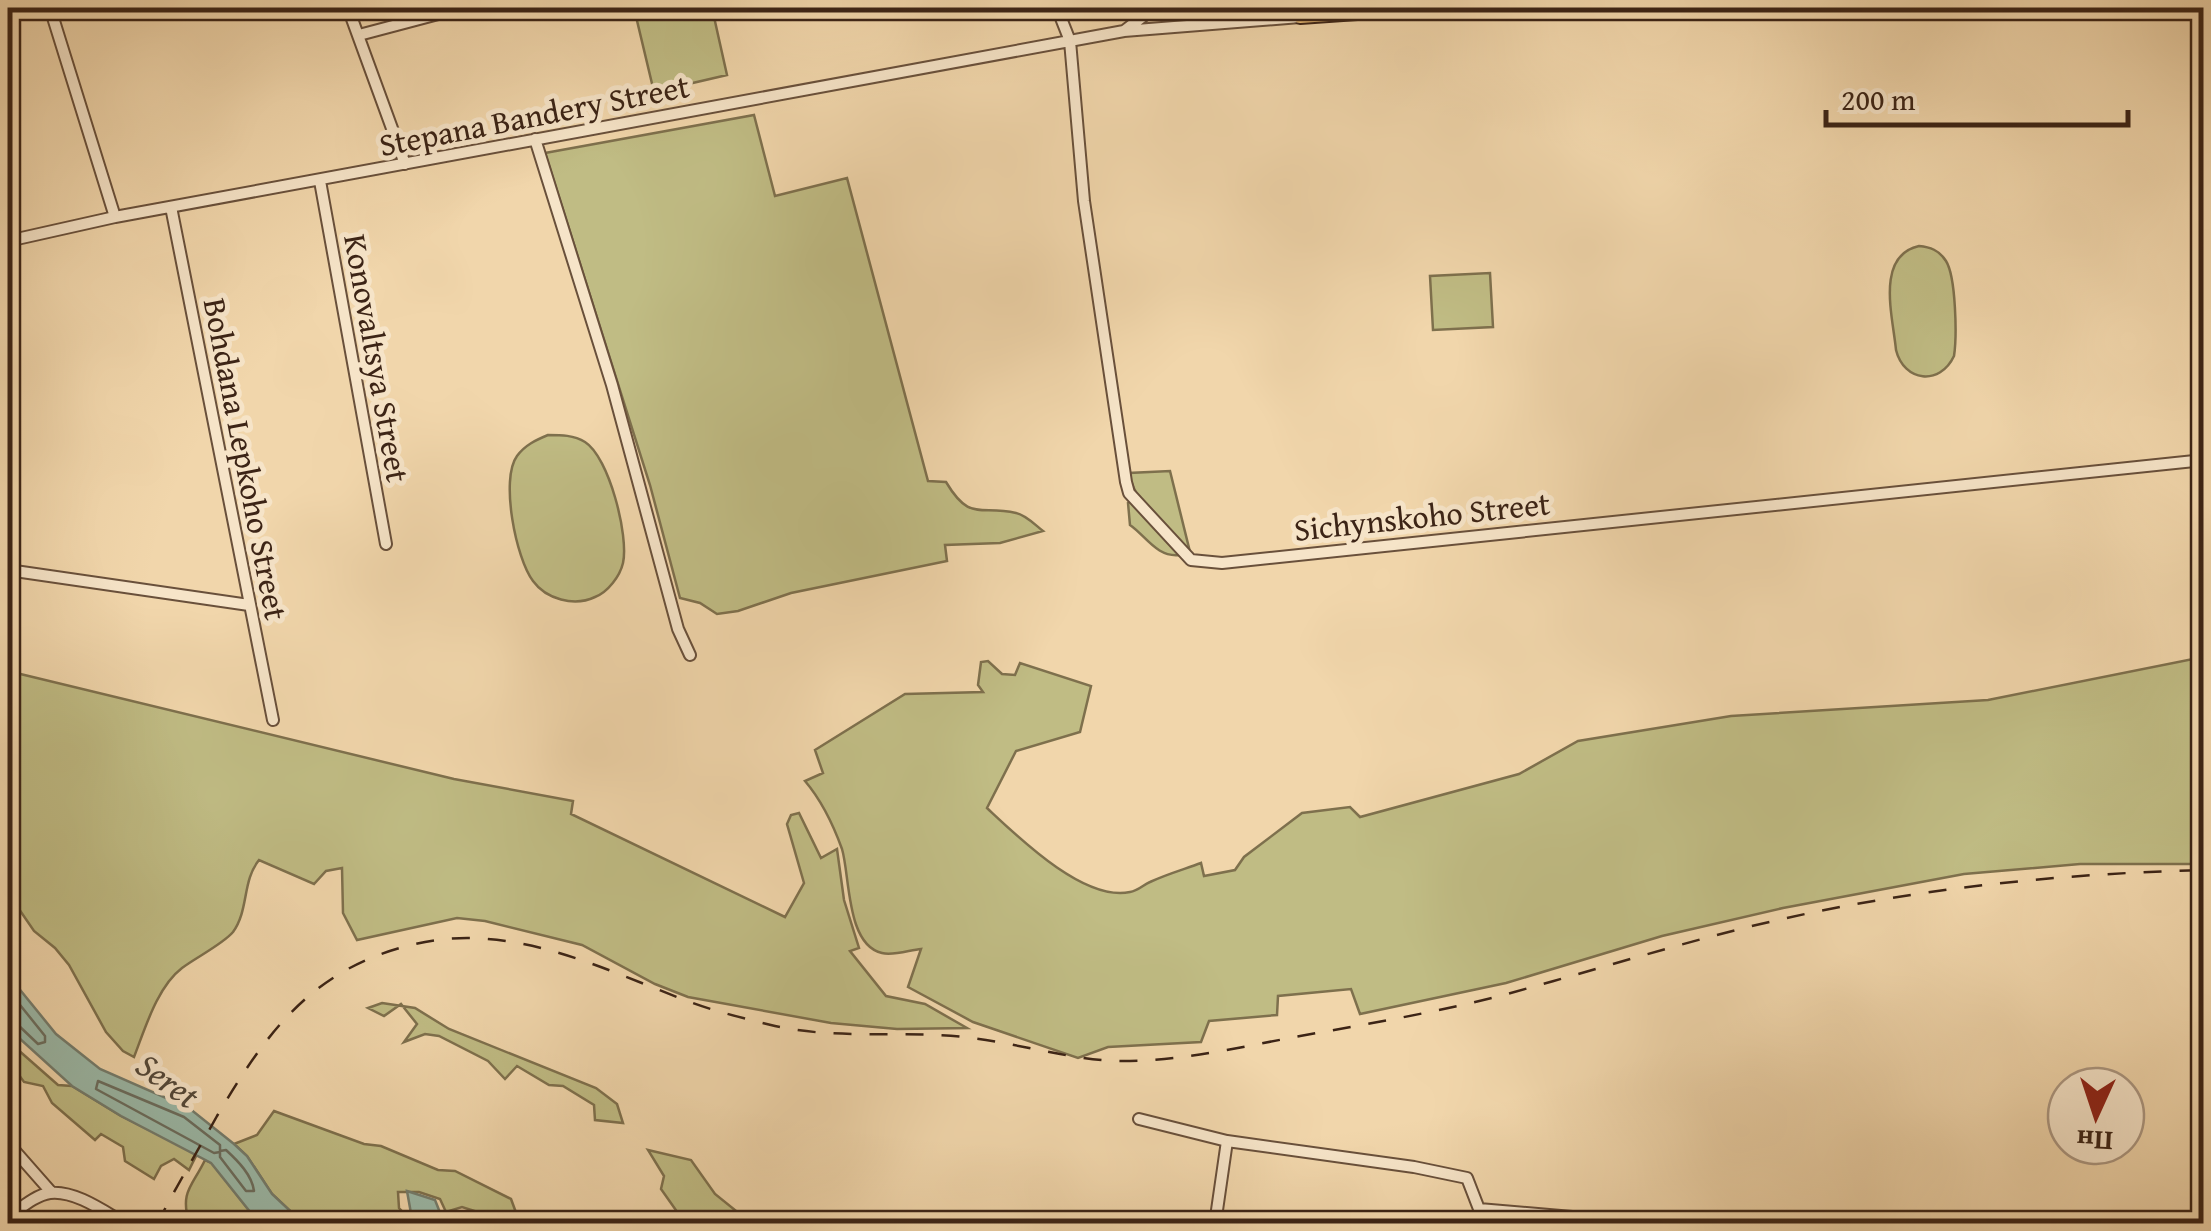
<svg xmlns="http://www.w3.org/2000/svg" width="2211" height="1231" viewBox="0 0 2211 1231" font-family="'Gentium Book Plus',serif">
<style>
.green{fill:#c0bc84;stroke:#7e704d;stroke-width:2.5}
.water{fill:#9bb9a8;stroke:#757d6e;stroke-width:2.5}
.lines{fill:none;stroke-linecap:round;stroke-linejoin:round}
.shore{stroke:#6c6e5f;stroke-width:2.5}
.minor-casing{stroke:#69503b;stroke-width:14}
.major-casing{stroke:#3c2416;stroke-width:16}
.minor{stroke:#f6e4c8;stroke-width:10}
.major{stroke:#e8bb76;stroke-width:12}
.rail{stroke:#3c2416;stroke-width:2.5;stroke-dasharray:18 18;stroke-linecap:butt}
.labels{text-anchor:middle;dominant-baseline:central;stroke-width:10;stroke-linejoin:round;paint-order:stroke}
.street-label{font-size:32px;fill:#3c2416;stroke:#f6e4c8}
.water-label{font-size:35px;font-style:italic;fill:#54493a;stroke:#f6e4c8}
</style>
<rect width="100%" height="100%" fill="#f1d6ab"/>
<filter id="stains"><feTurbulence type="fractalNoise" baseFrequency=".002" numOctaves="4"/><feColorMatrix values="0 0 0 0 .2 0 0 0 0 .09 0 0 0 0 .02 0 0 0 .5 -.17"/></filter>
<radialGradient id="worn" r=".72"><stop offset=".6" stop-color="#630" stop-opacity="0"/><stop offset="1" stop-color="#630" stop-opacity=".3"/></radialGradient>
<path class="green" d="M 634,8 L 712,8 L 727,75 L 654,92 Z
M 1195,8 L 1273,8 L 1274,10 L 1202,15 Z
M 754,115 L 775,196 L 847,178 L 928,481 L 946,482 C 970,522 979,505 1016,513 C 1026,515 1035,525 1043,531 L 1000,543 L 945,545 L 947,561 L 791,593 L 738,611 L 717,614 L 700,603 L 680,598 L 650,485 L 545,153 Z
M 1919,246 C 1930,247 1939,250 1946,261 C 1956,277 1957,336 1954,356 C 1940,386 1904,382 1896,350 C 1893,317 1875,256 1919,246 Z
M 1490,273 L 1493,327 L 1433,330 L 1430,276 Z
M 548,435 C 561,435 574,435 585,442 C 609,457 629,536 623,563 C 620,576 608,592 595,597 C 574,607 546,599 533,581 C 516,559 500,479 517,456 C 525,445 536,440 548,435 Z
M 1170,471 L 1190,552 L 1189,555 C 1171,527 1135,508 1129,473 Z
M 1131,501 L 1180,555 C 1157,558 1146,536 1130,525 L 1128,503 Z
M 2203,657 L 2203,864 L 2080,864 L 1964,874 L 1783,908 L 1662,936 L 1506,983 L 1360,1014 L 1351,989 L 1278,996 L 1277,1015 L 1209,1021 L 1201,1042 L 1108,1047 L 1078,1058 L 973,1022 L 908,987 L 921,949 C 910,950 893,956 882,953 C 846,945 850,875 842,849 C 833,824 822,801 805,781 L 823,773 L 815,750 L 905,694 L 983,692 L 978,685 L 981,662 L 988,661 L 1002,674 L 1015,675 L 1020,663 L 1091,686 L 1080,732 L 1016,751 L 987,808 C 1018,837 1084,902 1130,892 C 1138,891 1143,885 1150,882 C 1167,874 1185,869 1201,863 L 1204,876 L 1235,870 L 1244,857 L 1302,813 L 1350,807 L 1360,817 L 1519,774 L 1578,741 L 1731,716 L 1988,700 Z
M 8,671 L 454,779 L 573,801 L 571,814 L 785,917 L 804,883 L 787,824 L 791,815 L 799,813 L 821,858 L 837,849 L 844,900 L 859,948 L 850,951 L 886,996 L 925,1004 L 967,1028 L 897,1029 L 831,1023 L 688,997 L 655,984 L 582,945 L 485,921 L 457,918 L 357,940 L 343,913 L 342,868 L 326,871 L 314,884 L 259,860 C 242,881 249,910 233,932 C 223,944 195,958 182,968 C 157,987 145,1029 134,1057 L 123,1051 L 106,1032 L 69,965 L 55,948 L 34,931 L 8,893 Z
M 382,1003 L 415,1008 L 449,1029 L 596,1088 L 617,1104 L 623,1123 L 595,1120 L 594,1105 L 563,1086 L 549,1085 L 517,1066 L 505,1079 L 488,1061 L 439,1036 L 425,1034 L 404,1042 L 417,1024 L 401,1004 L 384,1016 L 368,1008 Z
M 8,1041 L 58,1085 L 72,1086 L 121,1116 L 197,1154 L 189,1170 L 174,1159 L 161,1166 L 154,1179 L 125,1161 L 123,1147 L 101,1134 L 95,1140 L 52,1103 L 43,1086 L 24,1082 L 8,1060 Z
M 274,1111 L 364,1144 L 381,1146 L 438,1170 L 455,1171 L 511,1199 L 518,1218 L 510,1222 L 462,1207 L 446,1212 L 440,1199 L 419,1192 L 398,1192 L 399,1208 L 413,1223 L 303,1223 L 272,1194 L 247,1156 L 234,1144 L 257,1135 Z
M 648,1150 L 691,1160 L 715,1194 L 751,1223 L 685,1223 L 661,1189 L 664,1176 Z
M 205,1160 L 212,1163 L 259,1223 L 189,1223 C 180,1191 192,1187 205,1160 Z"/>
<path class="water" d="M 8,975 L 56,1034 L 100,1069 L 189,1108 L 234,1144 L 247,1156 L 272,1194 L 303,1223 L 259,1223 L 211,1163 L 121,1116 L 72,1086 L 8,1028 Z
M 407,1191 L 435,1200 L 441,1215 L 457,1217 L 469,1212 L 480,1221 L 495,1219 L 501,1223 L 419,1223 L 412,1219 Z"/>
<g class="lines">
<path class="shore" d="M 8,990 L 45,1036 L 45,1042 L 38,1044 L 17,1024 L 8,1021
M 98,1081 L 184,1117 L 220,1145 L 220,1151 L 226,1150 C 238,1161 252,1175 254,1191 L 246,1191 L 220,1157 L 220,1152 L 214,1153 L 96,1089 Z"/>
<g class="minor-casing">
<path id="minor" d="M 50,8 L 115,217
M 348,8 L 405,164
M 1057,8 L 1070,41 L 1084,201 L 1126,482 L 1129,493 L 1191,560 L 1222,563 L 2204,460
M 1124,31 L 1154,8
M 359,35 L 461,8
M 535,139 L 612,385 L 678,629 L 690,655
M 320,181 L 386,544
M 171,207 L 273,720
M 8,241 L 115,217 L 1124,31 L 1300,17
M 8,570 L 249,605
M 1139,1119 L 1227,1141 L 1215,1224
M 1227,1141 L 1414,1167 L 1467,1178 L 1479,1209 L 1479,1224
M 8,1143 L 52,1193
M 1479,1209 L 1653,1224
M 8,1217 C 20,1209 35,1195 50,1193 C 75,1190 105,1212 126,1224"/>
</g>
<g class="major-casing">
<path id="major" d="M 1292,8 L 1300,17 L 1429,8"/>
</g>
<use href="#minor" class="minor"/>
<use href="#major" class="major"/>
<path class="rail" d="M 157,1224 C 176,1187 197,1152 217,1116 C 266,1033 312,969 411,945 C 509,920 600,968 690,1002 C 717,1012 747,1019 775,1026 C 837,1040 902,1030 964,1037 C 1020,1043 1074,1062 1130,1061 C 1186,1060 1241,1047 1295,1037 C 1361,1025 1427,1014 1492,998 C 1575,976 1657,950 1740,929 C 1892,891 2047,874 2204,870"/>
</g>
<g class="labels">
<g class="street-label">
<text transform="translate(534 115) rotate(-11)">Stepana Bandery Street</text>
<text transform="translate(377 358) rotate(80)">Konovaltsya Street</text>
<text transform="translate(246 459) rotate(79)">Bohdana Lepkoho Street</text>
<text transform="translate(1422 516) rotate(-6)">Sichynskoho Street</text>
</g>
<g class="water-label">
<text transform="translate(168 1080) rotate(36)">Seret</text>
</g>
</g>
<rect width="2211" height="1231" fill="none" stroke="#f1d6ab" stroke-width="40"/>
<rect x="10" y="10" width="2191" height="1211" fill="none" stroke="#3c2416" stroke-width="5"/>
<rect x="20" y="20" width="2171" height="1191" fill="none" stroke="#3c2416" stroke-width="2.5"/>
<g transform="translate(2096 1116) rotate(183)"><circle r="48" fill="#f6e4c8" stroke="#ac9781" stroke-width="2.5"/>
<path d="M0-8L18 38L0 25L-18 38Z" fill="#8f2418"/>
<text y="-15" font-size="28" font-weight="bold" text-anchor="middle" fill="#3c2416">Пн</text>
</g>
<path d="M1826 110v15h302v-15" fill="none" stroke="#3c2416" stroke-width="5"/>
<text x="1841" y="110" font-size="30" fill="#3c2416" stroke="#f6e4c8" stroke-width="8" paint-order="stroke">200 m</text>
<rect width="100%" height="100%" filter="url(#stains)"/>
<rect width="100%" height="100%" fill="url(#worn)"/>
</svg>
